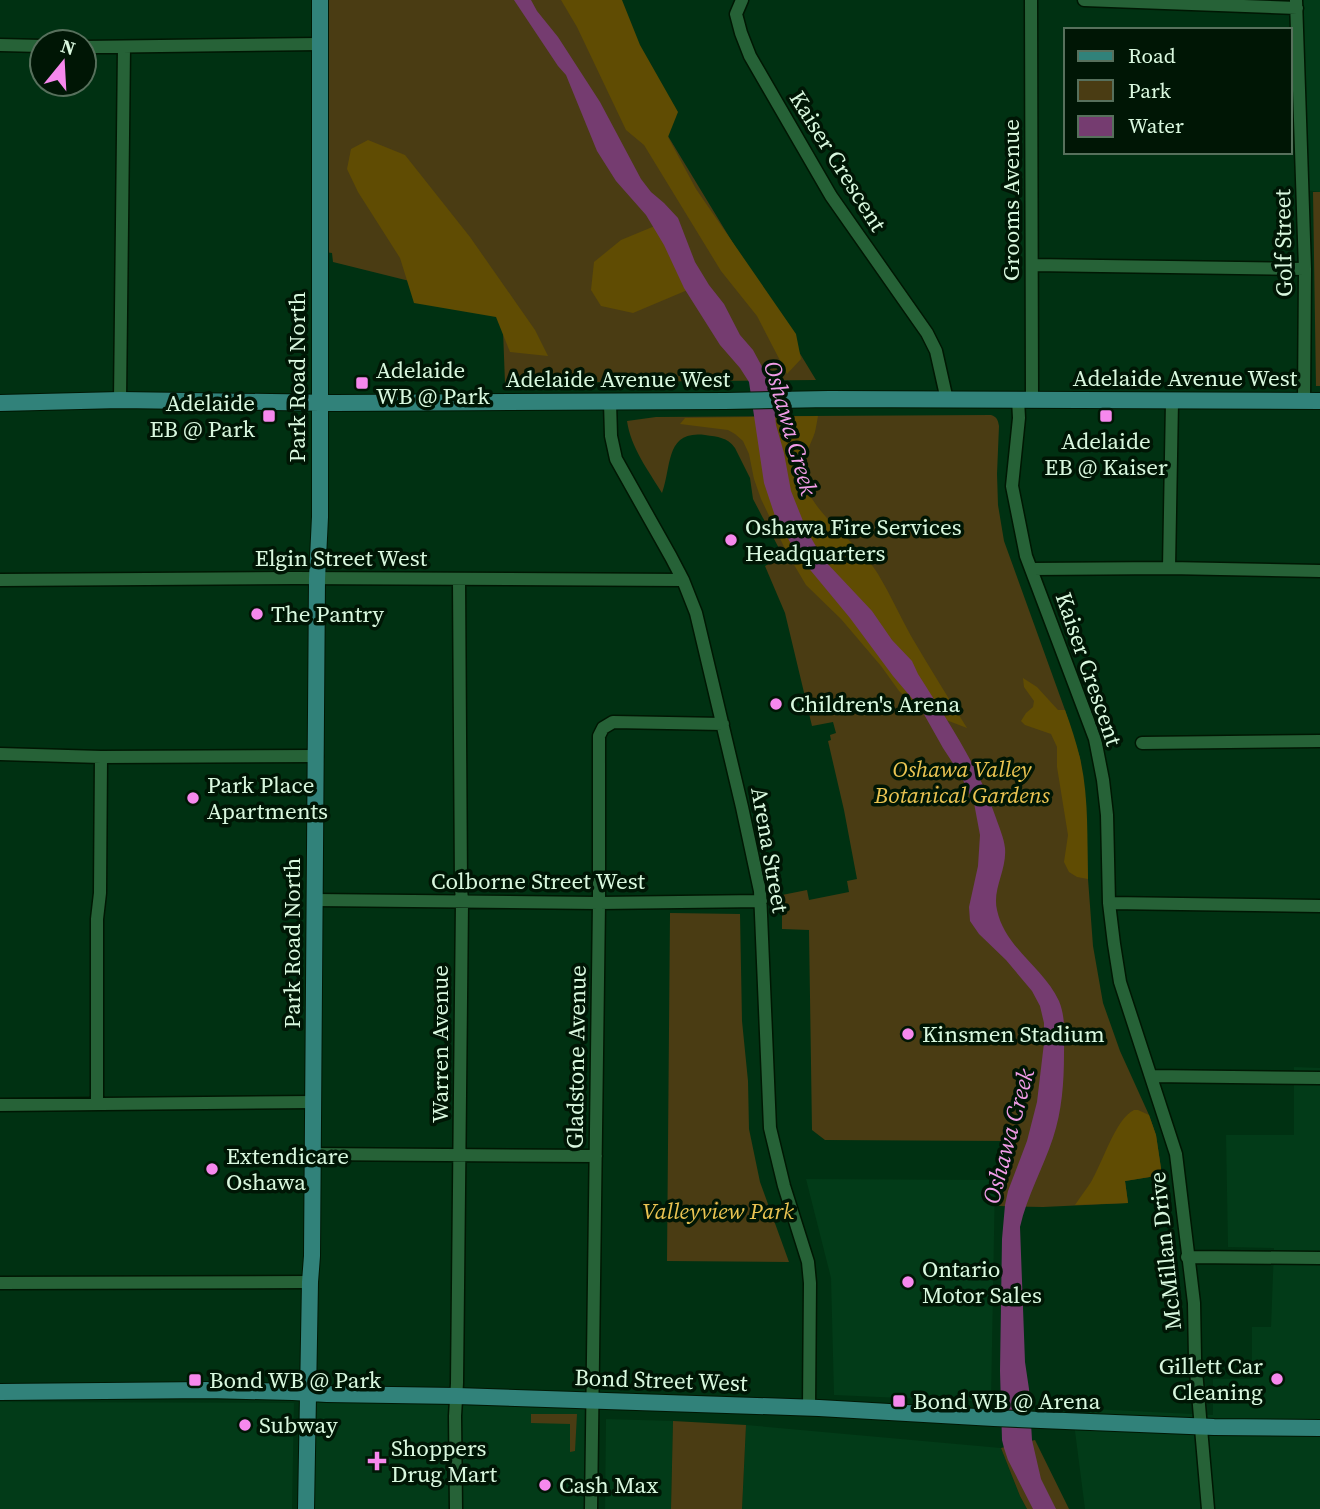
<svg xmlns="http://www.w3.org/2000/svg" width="1320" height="1509" viewBox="0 0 1320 1509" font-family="'Source Serif 4',serif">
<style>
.built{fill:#023b18}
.green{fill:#4a3c13}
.forest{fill:#604c03}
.water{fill:#753c70}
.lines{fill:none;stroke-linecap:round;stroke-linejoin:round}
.minor-casing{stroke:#001703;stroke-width:15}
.major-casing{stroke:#001703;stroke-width:18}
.minor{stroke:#266237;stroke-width:12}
.major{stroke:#31827a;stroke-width:16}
.poi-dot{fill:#f688ed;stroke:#001605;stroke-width:2.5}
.labels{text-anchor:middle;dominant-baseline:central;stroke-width:7;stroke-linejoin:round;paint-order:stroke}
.street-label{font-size:23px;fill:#d9f8df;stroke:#001605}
.poi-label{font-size:23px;fill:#d9f8df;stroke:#001605;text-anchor:start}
.park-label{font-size:23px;font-style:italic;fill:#eac452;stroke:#001605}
.water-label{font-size:24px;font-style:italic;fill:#f09ce7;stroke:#001605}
</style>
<rect width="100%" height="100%" fill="#003112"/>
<path class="built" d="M 1303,0 L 1320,0 L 1320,192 L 1306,190 Z
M 1294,1067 L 1320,1068 L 1320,1509 L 1085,1509 L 1072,1408 L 1213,1415 L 1213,1379 L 1252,1379 L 1252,1327 L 1271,1327 L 1274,1248 L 1228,1247 L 1226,1135 L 1294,1135 Z
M 806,1179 L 995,1180 L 991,1402 L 834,1395 L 831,1278 Z
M 314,1398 L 460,1405 L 597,1406 L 594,1509 L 313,1509 Z
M 0,1402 L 294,1403 L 292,1509 L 0,1509 Z
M 606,1419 L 673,1421 L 671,1509 L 605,1509 Z
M 746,1425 L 1001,1448 L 1020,1496 L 1027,1509 L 742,1509 Z"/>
<path class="green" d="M 319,0 L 593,0 L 668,136 L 816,380 L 505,383 L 502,304 L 333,262 L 332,253 L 317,251 Z
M 1313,192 L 1320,192 L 1320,386 L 1316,386 Z
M 991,415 C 997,417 998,420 999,426 L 997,474 L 998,505 L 1004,541 L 1065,710 L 1080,758 L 1086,804 L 1088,879 L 1093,946 L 1103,1003 L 1120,1051 L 1149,1115 L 1156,1135 L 1162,1175 L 1125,1181 L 1128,1203 L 1043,1207 L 999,1206 L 1001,1176 L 1008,1141 L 825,1140 L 812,1130 L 809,930 L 782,929 L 782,895 L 807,890 L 809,900 L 849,892 L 847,881 L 857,879 L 844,810 L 828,741 L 831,740 L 830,735 L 836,733 L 833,722 L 812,726 L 785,613 L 765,566 L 783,556 L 753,499 L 750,478 L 735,448 C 727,437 718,437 705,435 C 665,430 672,466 662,493 C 648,470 631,448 627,421 L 656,417 Z
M 670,913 L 740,914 L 742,1021 L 748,1081 L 749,1129 L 760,1182 L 789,1262 L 667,1261 Z
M 531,1414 L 577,1414 L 575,1451 L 570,1452 L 570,1424 L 531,1423 Z
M 673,1421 L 746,1425 L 742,1509 L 671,1509 Z
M 1035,1440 L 1069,1509 L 1027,1509 L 1020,1496 L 1001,1448 Z"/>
<path class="forest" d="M 561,0 L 622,0 L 640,45 L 678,112 L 668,137 L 696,189 L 796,334 L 801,359 L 787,374 L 757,316 L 721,271 L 644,145 L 626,130 L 577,27 Z
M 368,140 L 405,155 L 470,237 L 535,330 L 548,356 L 510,352 L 496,317 L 414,303 L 400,258 L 358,192 L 347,169 L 351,149 Z
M 662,223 L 697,286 L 633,313 L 601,306 L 591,290 L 594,262 L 621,240 Z
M 818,416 C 817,422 816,427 815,432 C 810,448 799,461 803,478 C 813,517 858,541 878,574 C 890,594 900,616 911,636 C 929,667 948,697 967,728 L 920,710 L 899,691 L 881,666 L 841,619 L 806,585 L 787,553 L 761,499 L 754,479 L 749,454 L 743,441 L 735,434 L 728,430 L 680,424 L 685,418 Z
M 1023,678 L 1037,687 L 1058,710 L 1065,710 C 1071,726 1076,742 1080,758 C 1089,797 1087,839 1088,879 L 1077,877 L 1069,872 L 1064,862 L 1068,835 L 1057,767 L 1057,747 L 1051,734 L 1025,725 L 1021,721 L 1026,713 L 1033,707 L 1034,701 L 1024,687 Z
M 1134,1110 L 1138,1110 L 1149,1115 L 1156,1135 L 1162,1175 L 1125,1181 L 1128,1203 L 1075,1205 C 1080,1197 1086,1190 1091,1182 C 1102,1164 1116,1118 1134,1110 Z"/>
<path class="water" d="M 514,0 L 531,0 L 537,11 L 558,37 L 600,102 L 641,179 L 651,192 L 664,203 L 678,218 L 695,262 L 709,285 L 724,304 L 740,335 L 753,350 L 766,374 L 772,386 L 776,425 L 784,453 L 791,491 L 807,531 L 824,560 L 872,611 L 892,640 L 912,661 L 918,674 C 947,720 978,765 996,818 C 999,827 1004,838 1005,848 C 1007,870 992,889 997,910 C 1005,948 1044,968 1059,1001 C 1066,1018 1064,1036 1064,1054 C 1064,1082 1062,1111 1053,1138 C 1043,1168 1027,1196 1020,1227 L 1025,1362 L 1029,1389 L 1032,1440 L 1041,1479 L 1056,1509 L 1033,1509 L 1008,1460 L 1004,1448 L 1002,1440 L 1000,1371 L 1002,1239 L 1005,1205 L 1008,1191 L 1027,1141 L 1037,1102 L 1044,1043 L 1044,1023 L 1040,1006 L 1032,991 L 1006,960 L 979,934 L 970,921 L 969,907 L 978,866 L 980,835 L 974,803 L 960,774 L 943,748 L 921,709 L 893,676 L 850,618 L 797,554 L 775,516 L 764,483 L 749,382 L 740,368 L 720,345 L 684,288 L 664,245 L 646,215 L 616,181 L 597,151 L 566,75 L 558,66 Z"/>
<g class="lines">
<g class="minor-casing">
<path id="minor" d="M 742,0 L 736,14 L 741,33 L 750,56 L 831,196 L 927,333 L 936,351 L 947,400
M 1031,0 L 1032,399
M 1084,0 L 1297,8
M 1296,0 L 1305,269 L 1304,401
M 0,45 L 42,46
M 84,47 L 320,44
M 1033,265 L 1305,269
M 1018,399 L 1019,418 L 1012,486 L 1026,556 L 1095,739 L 1103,780 L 1107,815 L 1109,903 L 1114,944 L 1120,982 L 1176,1154 L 1194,1303 L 1195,1359 L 1208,1509
M 120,400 L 124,47
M 610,402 L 611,436 L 616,459 L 671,557 L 683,580 L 696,613 L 742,807 L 760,891 L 770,1128 L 784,1186 L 808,1262 L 810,1283 L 809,1408
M 1169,568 L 1172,401
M 1031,569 L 1169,568 L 1320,571
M 0,580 L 294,578 L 683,580
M 1142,743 L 1320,741
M 0,754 L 101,757 L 317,756
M 315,900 L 599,903 L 761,901
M 1109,903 L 1320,906
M 1151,1076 L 1320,1078
M 97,1104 L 97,919 L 100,893 L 101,757
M 0,1105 L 313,1102
M 313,1154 L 596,1156
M 1187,1257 L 1320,1258
M 0,1283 L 310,1282
M 456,1509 L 455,1416 L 457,1383 L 462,902 L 461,887 L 459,580
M 591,1509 L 599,903 L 599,736 L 603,728 L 613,722 L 723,724"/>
</g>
<g class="major-casing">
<path id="major" d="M 0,403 L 120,400 L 336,403 L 725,401 L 829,399 L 1320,401
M 0,1392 L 208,1390 L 293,1392 L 327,1394 L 457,1396 L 819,1408 L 994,1418 L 1214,1427 L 1320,1428
M 306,1509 L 310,1282 L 312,1256 L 317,579 L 320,517 L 320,0"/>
</g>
<use href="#minor" class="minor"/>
<use href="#major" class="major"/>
</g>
<g class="poi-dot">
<rect x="355" y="376" width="14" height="14" rx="3.5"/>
<rect x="262" y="409" width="14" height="14" rx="3.5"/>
<rect x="1099" y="409" width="14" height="14" rx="3.5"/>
<circle cx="731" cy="540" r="7"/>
<circle cx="257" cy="614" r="7"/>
<circle cx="776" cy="704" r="7"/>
<circle cx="193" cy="798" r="7"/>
<circle cx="908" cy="1034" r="7"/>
<circle cx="212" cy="1169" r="7"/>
<circle cx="908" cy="1282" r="7"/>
<circle cx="1277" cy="1379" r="7"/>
<rect x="188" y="1373" width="14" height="14" rx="3.5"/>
<rect x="892" y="1394" width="14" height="14" rx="3.5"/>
<circle cx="245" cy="1425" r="7"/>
<path d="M373.5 1450.5h7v7h7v7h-7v7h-7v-7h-7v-7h7z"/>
<circle cx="545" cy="1485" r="7"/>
</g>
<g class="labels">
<g class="street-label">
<text transform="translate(838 161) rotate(58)">Kaiser Crescent</text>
<text transform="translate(1011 200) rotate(-90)">Grooms Avenue</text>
<text transform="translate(1283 243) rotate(-91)">Golf Street</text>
<text transform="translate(297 377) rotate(-90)">Park Road North</text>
<text x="1185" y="378">Adelaide Avenue West</text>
<text x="618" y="379">Adelaide Avenue West</text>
<text x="341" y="558">Elgin Street West</text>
<text transform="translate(1089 669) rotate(71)">Kaiser Crescent</text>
<text transform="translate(770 850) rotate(80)">Arena Street</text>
<text x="538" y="881">Colborne Street West</text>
<text transform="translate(292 943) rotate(-90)">Park Road North</text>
<text transform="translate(440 1044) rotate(-90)">Warren Avenue</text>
<text transform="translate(576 1057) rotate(-89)">Gladstone Avenue</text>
<text transform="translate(1165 1251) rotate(-96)">McMillan Drive</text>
<text transform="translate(661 1380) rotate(2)">Bond Street West</text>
</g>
<g class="poi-label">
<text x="376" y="370">Adelaide<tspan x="376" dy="26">WB @ Park</tspan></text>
<text x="255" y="403" text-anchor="end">Adelaide<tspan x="255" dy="26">EB @ Park</tspan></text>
<text x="1106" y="441" text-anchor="middle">Adelaide<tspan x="1106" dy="26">EB @ Kaiser</tspan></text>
<text x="745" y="527">Oshawa Fire Services<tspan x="745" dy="26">Headquarters</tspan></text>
<text x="271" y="614">The Pantry</text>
<text x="790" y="704">Children's Arena</text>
<text x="207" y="785">Park Place<tspan x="207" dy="26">Apartments</tspan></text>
<text x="922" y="1034">Kinsmen Stadium</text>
<text x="226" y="1156">Extendicare<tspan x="226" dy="26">Oshawa</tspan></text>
<text x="922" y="1269">Ontario<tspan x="922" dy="26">Motor Sales</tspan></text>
<text x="1263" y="1366" text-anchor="end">Gillett Car<tspan x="1263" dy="26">Cleaning</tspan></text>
<text x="209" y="1380">Bond WB @ Park</text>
<text x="913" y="1401">Bond WB @ Arena</text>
<text x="259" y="1425">Subway</text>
<text x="391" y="1448">Shoppers<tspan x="391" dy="26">Drug Mart</tspan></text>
<text x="559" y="1485">Cash Max</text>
</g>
<g class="park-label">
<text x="962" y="769">Oshawa Valley<tspan x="962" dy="26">Botanical Gardens</tspan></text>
<text x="718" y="1211">Valleyview Park</text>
</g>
<g class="water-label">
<text transform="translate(791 428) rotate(74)">Oshawa Creek</text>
<text transform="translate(1008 1136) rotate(-75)">Oshawa Creek</text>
</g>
</g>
<rect x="1064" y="28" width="228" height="126" fill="#001605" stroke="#57705c" stroke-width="2"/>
<rect x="1078" y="51" width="35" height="10" fill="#31827a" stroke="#57705c" stroke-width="2"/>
<text x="1128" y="63" font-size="21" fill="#d9f8df">Road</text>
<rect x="1078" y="80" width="35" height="21" fill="#4a3c13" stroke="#57705c" stroke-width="2"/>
<text x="1128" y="98" font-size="21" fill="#d9f8df">Park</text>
<rect x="1078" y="116" width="35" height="21" fill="#753c70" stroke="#57705c" stroke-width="2"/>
<text x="1128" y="133" font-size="21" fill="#d9f8df">Water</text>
<g transform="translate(63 63) rotate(18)"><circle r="33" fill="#001605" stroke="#57705c" stroke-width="2"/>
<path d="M0-5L12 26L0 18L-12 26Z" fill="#f688ed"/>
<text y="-10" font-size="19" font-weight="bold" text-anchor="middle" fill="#d9f8df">N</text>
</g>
</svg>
